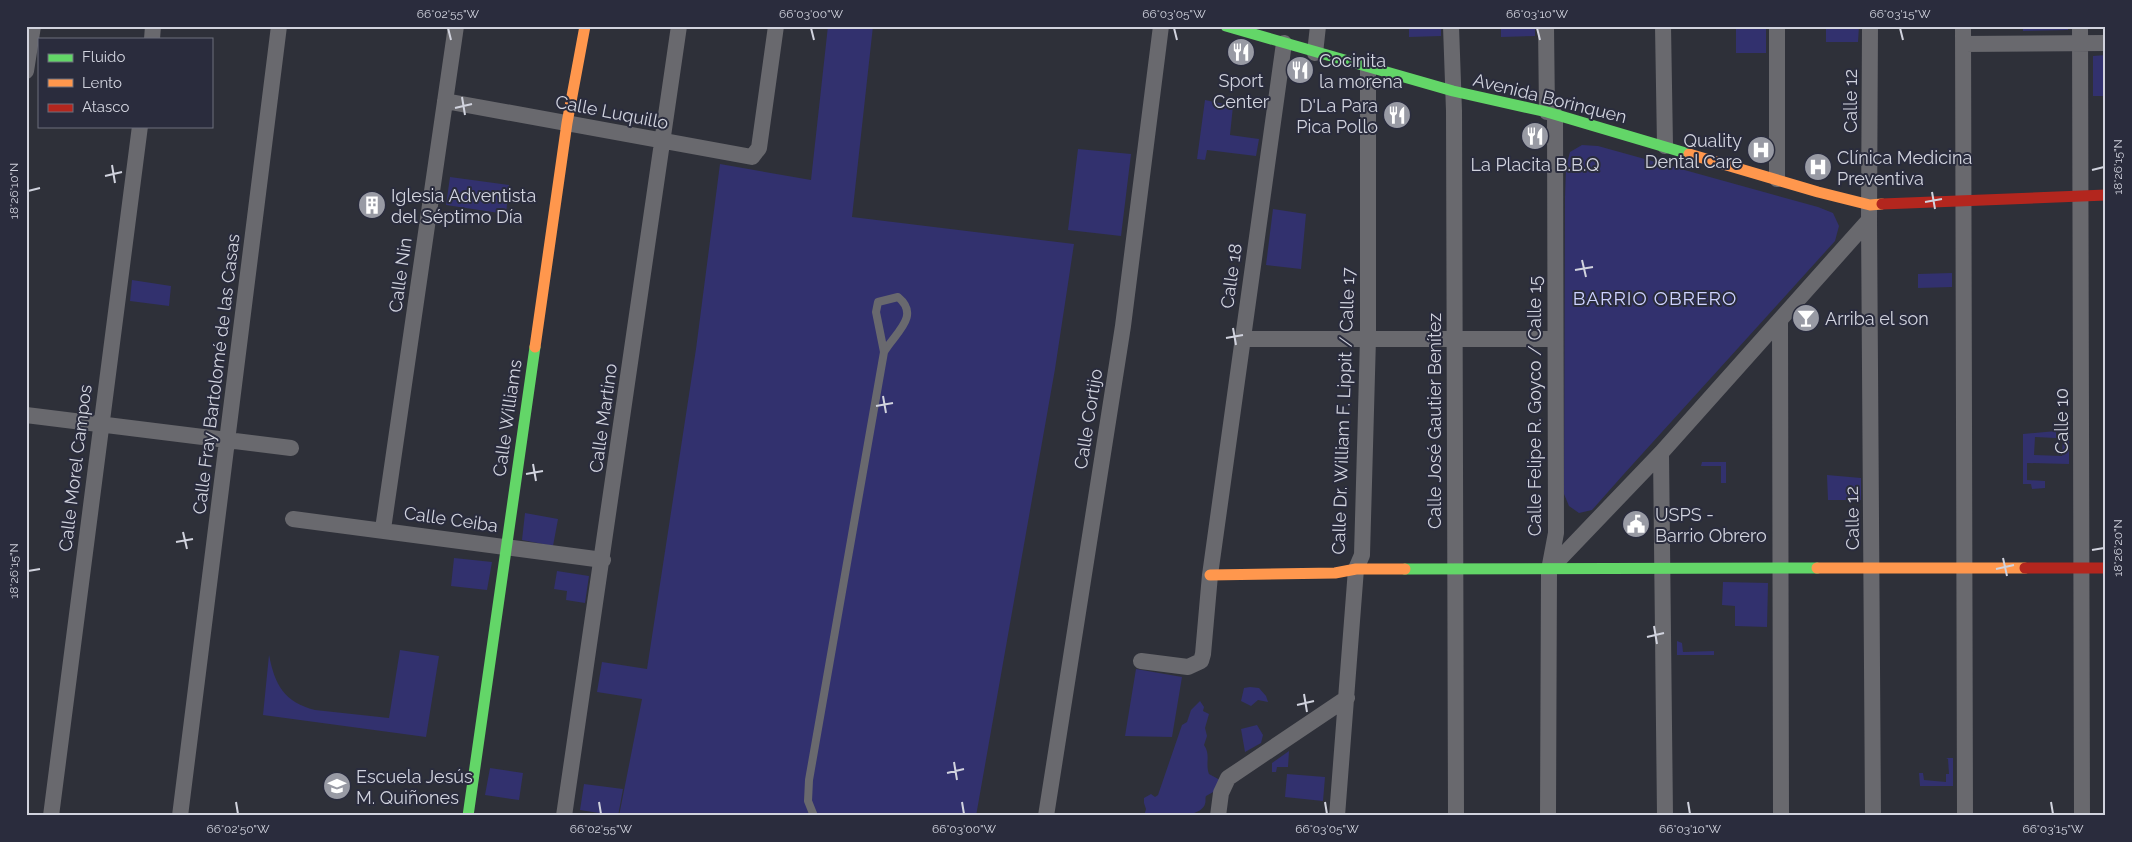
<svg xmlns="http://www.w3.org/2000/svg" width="2132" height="842" viewBox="0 0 2132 842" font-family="Raleway,sans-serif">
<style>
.green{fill:#32316e}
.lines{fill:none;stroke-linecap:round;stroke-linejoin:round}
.lane{stroke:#69696e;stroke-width:8}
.street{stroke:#69696e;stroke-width:16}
.fast{stroke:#63d668;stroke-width:11}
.slow{stroke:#ff974d;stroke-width:11}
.jam{stroke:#b3261e;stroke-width:11}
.ticks{fill:none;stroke:#d1d3de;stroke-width:2}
.labels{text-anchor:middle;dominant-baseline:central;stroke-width:4;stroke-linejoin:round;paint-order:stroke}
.poi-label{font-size:18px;fill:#d1d3de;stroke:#2a2c3d;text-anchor:start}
.street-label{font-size:18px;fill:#d1d3de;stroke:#2a2c3d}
.neighbourhood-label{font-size:19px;letter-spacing:1px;fill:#ced3ff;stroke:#2a2c3d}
.neatline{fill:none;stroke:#d1d3de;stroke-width:2}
.ticks-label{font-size:12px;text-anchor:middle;fill:#d1d3de}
</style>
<rect width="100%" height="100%" fill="#2e3039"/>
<path class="green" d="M 828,26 L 873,26 L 852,217 L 1074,244 L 1055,369 L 976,816 L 619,816 L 642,699 L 597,692 L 602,662 L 647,669 L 696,349 L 720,164 L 811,180 Z
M 1409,26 L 1441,26 L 1441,36 L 1409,37 Z
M 1501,26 L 1535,26 L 1535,36 L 1501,37 Z
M 1826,26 L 1859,26 L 1858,42 L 1826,42 Z
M 2023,26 L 2068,26 L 2068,30 L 2023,31 Z
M 1766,28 L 1766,53 L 1736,53 L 1736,29 Z
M 2106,55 L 2106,96 L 2093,96 L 2093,56 Z
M 1205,100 L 1233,106 L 1230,135 L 1259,139 L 1256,156 L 1207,150 L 1205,160 L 1197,159 Z
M 1582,145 L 1598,146 L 1818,207 L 1833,213 L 1839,226 L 1835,241 L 1623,475 L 1592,510 L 1579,513 L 1569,506 L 1564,494 L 1565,197 L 1566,167 L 1570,152 Z
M 1078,149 L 1131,154 L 1121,236 L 1068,230 Z
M 450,177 L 509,185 L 506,214 L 446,205 Z
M 1273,209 L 1306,214 L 1301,269 L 1266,265 Z
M 1952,273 L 1952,287 L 1918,288 L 1918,274 Z
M 132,280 L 171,286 L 169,306 L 130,301 Z
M 2056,431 L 2056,438 L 2035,437 L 2034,455 L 2062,456 L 2063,436 L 2069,436 L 2069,464 L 2027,463 L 2027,480 L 2045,481 L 2045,488 L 2032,489 L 2031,484 L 2023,484 L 2023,434 Z
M 1702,462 L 1726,462 L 1726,483 L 1721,483 L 1721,466 L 1701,466 Z
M 1827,475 L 1861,478 L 1861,500 L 1828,500 Z
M 525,513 L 558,519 L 553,546 L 522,540 Z
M 454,558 L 492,562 L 487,590 L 451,586 Z
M 557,571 L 589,576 L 585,603 L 566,600 L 567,591 L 554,589 Z
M 1723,582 L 1768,583 L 1767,627 L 1735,626 L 1735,606 L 1722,605 Z
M 1677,641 L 1682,643 L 1683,652 L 1714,651 L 1714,655 L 1677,655 Z
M 400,650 L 439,656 L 426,737 L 263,715 L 269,655 C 275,685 284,702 315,710 L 389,718 Z
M 1136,669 L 1182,677 L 1172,737 L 1125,736 Z
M 1250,687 L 1259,688 L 1266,696 L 1268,702 L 1258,700 L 1251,706 L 1241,701 L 1244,688 Z
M 1200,701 L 1204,707 L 1203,711 L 1209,714 L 1205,728 L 1207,736 L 1204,745 C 1211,755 1205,763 1209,774 L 1220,780 L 1215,791 L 1206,796 C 1205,798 1206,801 1205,804 C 1200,820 1158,816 1144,816 L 1146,809 L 1144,803 L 1144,798 L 1151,794 L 1155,797 L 1158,795 L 1182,725 L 1187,722 L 1191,710 Z
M 1257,725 L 1263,735 L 1261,743 L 1245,752 L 1241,729 Z
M 1289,751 L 1288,767 L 1277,767 L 1276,772 L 1272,772 L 1272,763 Z
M 1946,758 L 1953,758 L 1953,786 L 1920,786 L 1919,773 L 1923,773 L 1924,780 L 1946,782 L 1946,774 L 1949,774 L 1948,759 Z
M 490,768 L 523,773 L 519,800 L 485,795 Z
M 1287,774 L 1325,777 L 1323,801 L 1285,797 Z
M 584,784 L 623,789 L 618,816 L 580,810 Z"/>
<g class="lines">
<path class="lane" d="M 814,816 L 808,801 L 809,780 L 884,352 C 895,333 921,316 898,297 L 878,302 L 876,312 L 884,352"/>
<path class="street" d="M 1451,26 L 1454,111 L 1456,816
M 1546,26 L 1547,112
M 1663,26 L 1665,146
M 1963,26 L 1965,816
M 2080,26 L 2082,816
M 152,39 L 153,26
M 1963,44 L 2106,43
M 1315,53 L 1318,26
M 26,71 L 33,26
M 445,101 L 752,157 L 759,148 L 776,26
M 1777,179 L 1777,26
M 1869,220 L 1873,816
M 1780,322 L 1781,816
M 1243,339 L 1554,339
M 26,415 L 291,448
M 1661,453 L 1665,816
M 293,519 L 603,560
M 383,529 L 456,26
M 1549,570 L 1661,453 L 1869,220 L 1870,26
M 1141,661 L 1188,667 L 1201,661 L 1203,654 L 1210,575 L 1284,43
M 51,816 L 140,126
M 180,816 L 279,26
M 564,816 L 679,26
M 1046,816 L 1123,326 L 1161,26
M 1218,816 L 1221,793 L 1228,778 L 1347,698
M 1337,816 L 1356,569 L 1362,555 L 1368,338 L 1368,67
M 1548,816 L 1549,570 L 1556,533 L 1555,115"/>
<path class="fast" d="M 1226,26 L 1453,91 L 1547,112 L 1689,154
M 1405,569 L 1817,568
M 468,816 L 535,347"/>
<path class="slow" d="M 1689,154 L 1818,192 L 1870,205 L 1882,204
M 535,347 L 567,123 L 585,26
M 1817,568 L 2025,568
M 1210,575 L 1335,573 L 1356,569 L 1405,569"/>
<path class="jam" d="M 1882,204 L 2106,195
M 2025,568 L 2106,568"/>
</g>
<path class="ticks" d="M 448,28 L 451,40M 811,28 L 814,40M 1174,28 L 1177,40M 1537,28 L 1540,40M 1900,28 L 1903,40M 462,97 L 465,115M 455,108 L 472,104M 112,165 L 115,183M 2092,170 L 2104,167M 105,176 L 122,172M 28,191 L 40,188M 1932,192 L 1935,209M 1925,202 L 1942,199M 1582,260 L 1586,277M 1575,270 L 1593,267M 1233,328 L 1236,345M 1226,338 L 1243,335M 883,396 L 886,413M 876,406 L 893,403M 533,464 L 536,481M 526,474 L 543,471M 183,532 L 187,549M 176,542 L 193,539M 2092,550 L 2104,548M 2003,558 L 2007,576M 1996,569 L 2014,565M 28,571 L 40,569M 1654,626 L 1657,644M 1647,637 L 1664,633M 1304,694 L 1307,712M 1297,705 L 1314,701M 954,762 L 957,780M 947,773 L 964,769M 236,802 L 238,814M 599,802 L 601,814M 962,802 L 964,814M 1325,802 L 1327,814M 1688,802 L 1690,814M 2051,802 L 2053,814"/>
<defs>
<g id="restaurant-disc" transform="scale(1.4375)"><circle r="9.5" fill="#989aa4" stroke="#2a2c3d"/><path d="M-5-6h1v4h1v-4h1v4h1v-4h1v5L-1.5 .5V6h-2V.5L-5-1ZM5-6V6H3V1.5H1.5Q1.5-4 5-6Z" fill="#fff"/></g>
<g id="hospital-disc" transform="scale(1.4375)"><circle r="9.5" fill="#989aa4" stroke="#2a2c3d"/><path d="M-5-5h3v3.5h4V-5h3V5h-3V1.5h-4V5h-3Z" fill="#fff"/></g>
<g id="building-disc" transform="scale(1.4375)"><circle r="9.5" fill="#989aa4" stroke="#2a2c3d"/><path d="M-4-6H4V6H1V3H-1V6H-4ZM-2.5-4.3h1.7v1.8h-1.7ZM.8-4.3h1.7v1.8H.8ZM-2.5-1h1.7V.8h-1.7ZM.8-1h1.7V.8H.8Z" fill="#fff"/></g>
<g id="bar-disc" transform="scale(1.4375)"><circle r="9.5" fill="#989aa4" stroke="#2a2c3d"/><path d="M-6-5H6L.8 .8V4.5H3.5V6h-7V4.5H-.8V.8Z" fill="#fff"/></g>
<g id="civic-disc" transform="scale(1.4375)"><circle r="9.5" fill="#989aa4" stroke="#2a2c3d"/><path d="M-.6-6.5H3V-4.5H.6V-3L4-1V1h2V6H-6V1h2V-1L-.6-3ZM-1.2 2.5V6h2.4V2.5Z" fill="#fff"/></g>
<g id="school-disc" transform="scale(1.4375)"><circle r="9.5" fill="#989aa4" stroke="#2a2c3d"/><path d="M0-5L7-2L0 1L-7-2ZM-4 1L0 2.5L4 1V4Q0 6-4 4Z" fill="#fff"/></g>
</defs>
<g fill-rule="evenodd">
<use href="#restaurant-disc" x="1241" y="52"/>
<use href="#restaurant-disc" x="1300" y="70"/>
<use href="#restaurant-disc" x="1397" y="115"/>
<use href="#restaurant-disc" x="1535" y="136"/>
<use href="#hospital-disc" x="1761" y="150"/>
<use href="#hospital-disc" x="1818" y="167"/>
<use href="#building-disc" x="372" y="205"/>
<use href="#bar-disc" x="1806" y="318"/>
<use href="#civic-disc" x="1636" y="524"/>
<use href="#school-disc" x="337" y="786"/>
</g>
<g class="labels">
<g class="poi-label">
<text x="1319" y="60">Cocinita<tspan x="1319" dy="21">la morena</tspan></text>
<text x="1241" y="80" text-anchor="middle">Sport<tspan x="1241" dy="21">Center</tspan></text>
<text x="1378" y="105" text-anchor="end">D'La Para<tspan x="1378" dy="21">Pica Pollo</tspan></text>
<text x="1742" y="140" text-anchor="end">Quality<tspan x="1742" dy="21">Dental Care</tspan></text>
<text x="1837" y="157">Clínica Medicina<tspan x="1837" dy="21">Preventiva</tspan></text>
<text x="1535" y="164" text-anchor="middle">La Placita B.B.Q</text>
<text x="391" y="195">Iglesia Adventista<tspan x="391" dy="21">del Séptimo Día</tspan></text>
<text x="1825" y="318">Arriba el son</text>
<text x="1655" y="514">USPS -<tspan x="1655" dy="21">Barrio Obrero</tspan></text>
<text x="356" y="776">Escuela Jesús<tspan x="356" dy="21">M. Quiñones</tspan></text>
</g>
<g class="street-label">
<text transform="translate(1550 98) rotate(14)">Avenida Borinquen</text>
<text transform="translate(1850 101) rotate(-90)">Calle 12</text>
<text transform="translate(612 112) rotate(11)">Calle Luquillo</text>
<text transform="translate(400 275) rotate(-82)">Calle Nin</text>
<text transform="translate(1231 276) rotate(-82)">Calle 18</text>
<text transform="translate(216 374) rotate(-83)">Calle Fray Bartolomé de las Casas</text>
<text transform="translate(1534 406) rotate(-90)">Calle Felipe R. Goyco / Calle 15</text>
<text transform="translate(1343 411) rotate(-88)">Calle Dr. William F. Lippit / Calle 17</text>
<text transform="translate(507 418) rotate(-82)">Calle Williams</text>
<text transform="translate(603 418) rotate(-82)">Calle Martino</text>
<text transform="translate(1088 419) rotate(-81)">Calle Cortijo</text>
<text transform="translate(1434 421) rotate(-90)">Calle José Gautier Benítez</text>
<text transform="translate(2061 421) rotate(-90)">Calle 10</text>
<text transform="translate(75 468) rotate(-83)">Calle Morel Campos</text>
<text transform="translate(1852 518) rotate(-91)">Calle 12</text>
<text transform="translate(451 519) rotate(8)">Calle Ceiba</text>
</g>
<g class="neighbourhood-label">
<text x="1655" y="298">BARRIO OBRERO</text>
</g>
</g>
<rect width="2132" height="842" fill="none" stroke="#2a2c3d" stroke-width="55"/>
<rect x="38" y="38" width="175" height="90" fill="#2a2c3d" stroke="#6d6f7d"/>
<rect x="48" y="54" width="25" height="8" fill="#63d668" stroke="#6d6f7d"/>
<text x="82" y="62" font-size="15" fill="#d1d3de">Fluido</text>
<rect x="48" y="79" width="25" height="8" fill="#ff974d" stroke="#6d6f7d"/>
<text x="82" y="88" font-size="15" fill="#d1d3de">Lento</text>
<rect x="48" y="104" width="25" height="8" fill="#b3261e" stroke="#6d6f7d"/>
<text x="82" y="112" font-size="15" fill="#d1d3de">Atasco</text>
<rect x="28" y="28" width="2076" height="786" class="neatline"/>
<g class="ticks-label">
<text x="448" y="18">66°02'55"W</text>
<text x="811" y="18">66°03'00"W</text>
<text x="1174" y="18">66°03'05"W</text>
<text x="1537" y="18">66°03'10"W</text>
<text x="1900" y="18">66°03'15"W</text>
<text transform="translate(2118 167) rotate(-90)" y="4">18°26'15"N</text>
<text transform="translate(14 191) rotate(-90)" y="4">18°26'10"N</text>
<text transform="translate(2118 548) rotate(-90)" y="4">18°26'20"N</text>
<text transform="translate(14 571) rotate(-90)" y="4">18°26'15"N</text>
<text x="238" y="833">66°02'50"W</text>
<text x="601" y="833">66°02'55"W</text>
<text x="964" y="833">66°03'00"W</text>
<text x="1327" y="833">66°03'05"W</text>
<text x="1690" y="833">66°03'10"W</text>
<text x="2053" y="833">66°03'15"W</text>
</g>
</svg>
